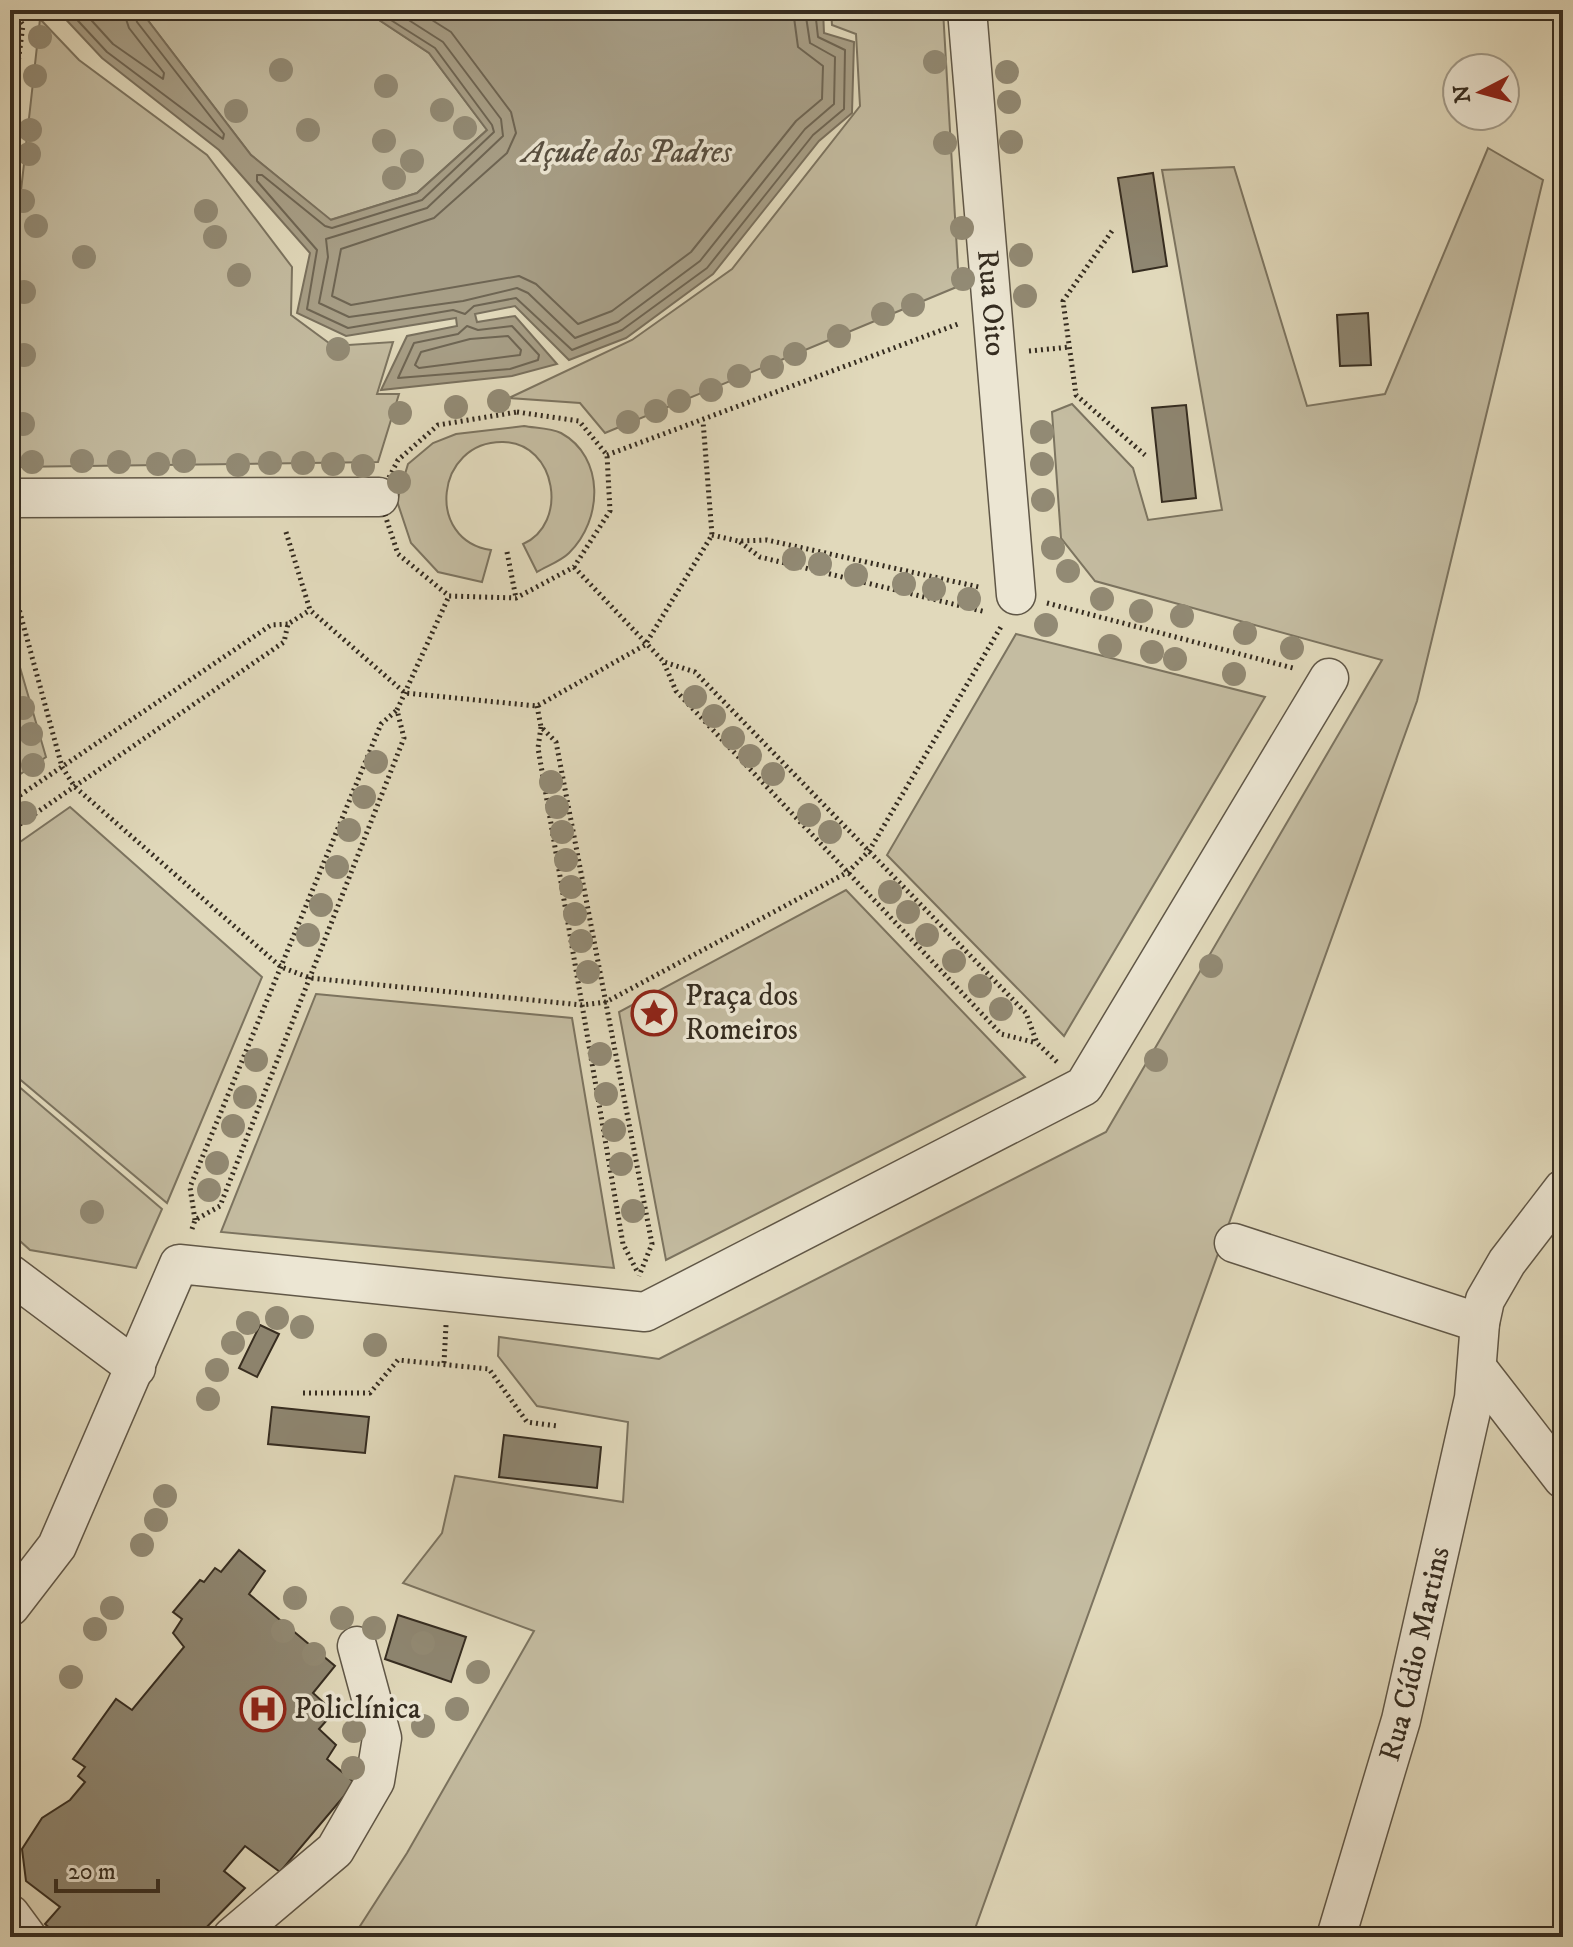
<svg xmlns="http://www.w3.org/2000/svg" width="1573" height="1947" viewBox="0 0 1573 1947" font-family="'IM FELL DW Pica',serif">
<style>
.green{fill:#c4bca1;stroke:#7c7460;stroke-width:2}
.water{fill:#a79e86;stroke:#79705d;stroke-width:2}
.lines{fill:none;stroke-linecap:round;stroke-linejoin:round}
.shore{stroke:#6e6553;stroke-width:2}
.building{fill:#8e8671;stroke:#352c20;stroke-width:2}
.minor-casing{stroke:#605747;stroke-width:41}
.path{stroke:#352c20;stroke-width:5;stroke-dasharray:2 4;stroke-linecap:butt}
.minor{stroke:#ece6d3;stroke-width:38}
.tree{fill:#928a74}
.labels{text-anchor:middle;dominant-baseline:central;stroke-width:7;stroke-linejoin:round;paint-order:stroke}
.street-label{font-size:30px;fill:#352c20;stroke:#ece6d3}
.poi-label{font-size:30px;fill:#352c20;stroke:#ece6d3;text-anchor:start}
.water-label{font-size:32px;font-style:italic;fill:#574e3f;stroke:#ece6d3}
</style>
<rect width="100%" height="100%" fill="#e1d9bb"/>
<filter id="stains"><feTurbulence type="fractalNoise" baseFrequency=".0025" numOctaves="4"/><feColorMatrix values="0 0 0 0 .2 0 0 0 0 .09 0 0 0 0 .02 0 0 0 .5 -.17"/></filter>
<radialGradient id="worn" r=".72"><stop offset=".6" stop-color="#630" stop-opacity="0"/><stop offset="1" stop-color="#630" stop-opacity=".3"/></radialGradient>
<path class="green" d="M 140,10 L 364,10 L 429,53 L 487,130 L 417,193 L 330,220 L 251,155 Z
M 831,10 L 943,10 L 959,286 L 605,433 L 580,403 L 509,398 L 632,340 L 732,269 L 860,106 L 856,34 L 832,25 Z
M 40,19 L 79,60 L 207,155 L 292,267 L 291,315 L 333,346 L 393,342 L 377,394 L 399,394 L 378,462 L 11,467 L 12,272 Z
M 1488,148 L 1543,180 L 1417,701 L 972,1937 L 353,1937 L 407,1853 L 534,1631 L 403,1583 L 442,1533 L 455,1476 L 623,1502 L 628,1422 L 537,1406 L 498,1356 L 499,1337 L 659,1359 L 1106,1132 L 1382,660 L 1095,581 L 1061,538 L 1052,412 L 1072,404 L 1133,468 L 1148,520 L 1222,510 L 1162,170 L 1234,167 L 1307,406 L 1385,394 Z
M 524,426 C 534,428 551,428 561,433 C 605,457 603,520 569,553 C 561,561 547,566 537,572 L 523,544 C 569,524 557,443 503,442 C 435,441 425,541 491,550 L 482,582 L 438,572 L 411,543 L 397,501 L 408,464 L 433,443 L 456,434 Z
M 10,633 L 46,757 L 10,781 Z
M 1016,634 L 1265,697 L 1064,1036 L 887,855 Z
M 70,807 L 262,977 L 167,1203 L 10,1071 L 10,849 Z
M 846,890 L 1025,1077 L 666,1260 L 619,1012 Z
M 316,994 L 572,1018 L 614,1268 L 221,1232 Z
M 10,1079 L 162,1209 L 136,1268 L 30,1250 L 10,1232 Z"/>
<path class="water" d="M 57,10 L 140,10 L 251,155 L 331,220 L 417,193 L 487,130 L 429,53 L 364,10 L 823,10 L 824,33 L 854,42 L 852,113 L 819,141 L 713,274 L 626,338 L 569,360 L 515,306 L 475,314 L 477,322 L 515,316 L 557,364 L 512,376 L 381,390 L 407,336 L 457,326 L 456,318 L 346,336 L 297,313 L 310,253 L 219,150 L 102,58 Z"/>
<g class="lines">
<path class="shore" d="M 68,10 L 107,52 L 223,139 L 224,134 L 137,22 L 134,10
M 82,10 L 113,44 L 163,79 L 164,73 L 129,28 L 123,10
M 375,10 L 435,48 L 492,125 L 494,132 L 422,200 L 332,228 L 325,226 L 262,175 L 257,175 L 257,181 L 317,250 L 307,309 L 348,328 L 453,310 L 465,314 L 474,306 L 516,298 L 572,350 L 622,330 L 707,268 L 813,135 L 844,109 L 845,50 L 818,37 L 815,10
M 393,10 L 443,42 L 501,119 L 503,136 L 427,208 L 326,239 L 328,257 L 319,303 L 349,317 L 463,301 L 517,288 L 528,293 L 575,338 L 618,322 L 700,261 L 805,129 L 834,104 L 835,57 L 810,43 L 805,10
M 416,10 L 451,32 L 511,112 L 516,133 L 507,153 L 434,218 L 341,249 L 332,296 L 351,305 L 519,276 L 536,284 L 578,324 L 612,311 L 691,252 L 796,121 L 822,99 L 823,66 L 798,47 L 793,10
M 512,326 L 539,355 L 538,360 L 510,369 L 398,378 L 414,343 L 458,334 L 467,326 L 478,330 Z
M 508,336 L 521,350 L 520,355 L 419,368 L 415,365 L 421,352 L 470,339 Z"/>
</g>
<path class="building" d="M 1153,173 L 1167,266 L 1133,272 L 1118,178 Z
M 1368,313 L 1371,365 L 1340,366 L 1337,315 Z
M 1186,405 L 1196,498 L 1162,502 L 1152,408 Z
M 260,1325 L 279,1334 L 257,1377 L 239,1368 Z
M 272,1407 L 369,1417 L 365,1453 L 268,1444 Z
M 504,1435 L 601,1447 L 597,1488 L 499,1477 Z
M 239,1550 L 265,1571 L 249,1594 L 335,1666 L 313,1693 L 334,1712 L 319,1729 L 336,1745 L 327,1759 L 355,1783 L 280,1872 L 245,1846 L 224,1871 L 245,1888 L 197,1937 L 60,1937 L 45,1924 L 60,1907 L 26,1881 L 22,1849 L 42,1818 L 70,1800 L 85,1782 L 78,1776 L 85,1767 L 73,1759 L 116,1699 L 132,1710 L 184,1647 L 173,1633 L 182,1619 L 173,1612 L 200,1580 L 204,1582 L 215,1568 L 221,1572 Z
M 398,1615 L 466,1637 L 451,1682 L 385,1659 Z"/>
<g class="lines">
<g class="minor-casing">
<g id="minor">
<path id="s1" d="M 967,10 L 1016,595"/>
<path d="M 10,498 L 379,497"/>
<path d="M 1234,1243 L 1480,1323"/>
<path d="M 10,1274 L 136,1368"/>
<path d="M 1478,1369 L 1563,1479"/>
<path d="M 10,1607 L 57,1546 L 179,1264 L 645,1312 L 1084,1086 L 1329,678"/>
<path d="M 10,1914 L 27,1937"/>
<path d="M 232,1937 L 335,1850 L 375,1781 L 382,1738 L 357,1646"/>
<path id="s2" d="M 1336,1937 L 1401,1720 L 1474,1398 L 1480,1323 L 1485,1300 L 1507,1262 L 1563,1189"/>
</g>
</g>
<path class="path" d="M 10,125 L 23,25 L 12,10
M 1112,231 L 1063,301 L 1076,395 L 1145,455
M 1029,351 L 1070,347
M 517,412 L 579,421 L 607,455 L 610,511 L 574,567 L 516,598 L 449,596 L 398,554 L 379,497 L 398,460 L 438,425 Z
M 607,455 L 958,324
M 286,532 L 310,610 L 405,693 L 537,706 L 645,645 L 712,535 L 703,421
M 712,535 L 738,541 L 767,540 L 979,587
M 740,542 L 760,557 L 986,612
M 507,552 L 516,598
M 574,567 L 664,662 L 695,672 L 1026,1013 L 1037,1043 L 1057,1062
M 10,576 L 62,767 L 75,787 L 281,967 L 310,978 L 582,1005 L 606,1002 L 848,872 L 869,851 L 1002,625
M 1047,603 L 1293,668
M 664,663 L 676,691 L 1001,1034 L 1037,1043
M 537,706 L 541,727 L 556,742 L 652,1244 L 639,1276
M 541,727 L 538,748 L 623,1244 L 638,1273
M 10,802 L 271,625 L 288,624
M 10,831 L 284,642 L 288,624 L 310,610
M 195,1220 L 190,1187 L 381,724 L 397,710
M 192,1229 L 195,1220 L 220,1206 L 404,738 L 397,710 L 449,596
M 444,1363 L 446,1325
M 303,1393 L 370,1393 L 398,1360 L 489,1369 L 527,1422 L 557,1426"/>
<use href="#minor" class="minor"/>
</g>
<g class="tree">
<circle cx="40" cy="37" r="12"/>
<circle cx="935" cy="62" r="12"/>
<circle cx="281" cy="70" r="12"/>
<circle cx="1007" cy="72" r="12"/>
<circle cx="35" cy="76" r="12"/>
<circle cx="386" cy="86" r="12"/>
<circle cx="1009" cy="102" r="12"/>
<circle cx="442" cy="110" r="12"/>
<circle cx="236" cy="111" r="12"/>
<circle cx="465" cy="128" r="12"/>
<circle cx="30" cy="130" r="12"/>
<circle cx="308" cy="130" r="12"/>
<circle cx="384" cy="141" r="12"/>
<circle cx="1011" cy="142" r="12"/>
<circle cx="945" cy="143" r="12"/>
<circle cx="29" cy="154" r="12"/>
<circle cx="412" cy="161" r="12"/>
<circle cx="394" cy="178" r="12"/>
<circle cx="23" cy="201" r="12"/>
<circle cx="206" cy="211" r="12"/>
<circle cx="36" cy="226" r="12"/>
<circle cx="962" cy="228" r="12"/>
<circle cx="215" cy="237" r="12"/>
<circle cx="1021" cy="255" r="12"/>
<circle cx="84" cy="257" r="12"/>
<circle cx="239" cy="275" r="12"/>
<circle cx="963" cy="279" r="12"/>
<circle cx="24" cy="292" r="12"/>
<circle cx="1025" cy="296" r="12"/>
<circle cx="913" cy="305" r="12"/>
<circle cx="883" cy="314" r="12"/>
<circle cx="839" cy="336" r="12"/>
<circle cx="338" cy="349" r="12"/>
<circle cx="795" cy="354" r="12"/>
<circle cx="24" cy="355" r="12"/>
<circle cx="772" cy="367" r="12"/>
<circle cx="739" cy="376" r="12"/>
<circle cx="711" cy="390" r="12"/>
<circle cx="499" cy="401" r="12"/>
<circle cx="679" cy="401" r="12"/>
<circle cx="456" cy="407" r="12"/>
<circle cx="656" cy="411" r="12"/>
<circle cx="400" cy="413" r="12"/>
<circle cx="628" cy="422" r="12"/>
<circle cx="23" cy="424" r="12"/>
<circle cx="1042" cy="432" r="12"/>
<circle cx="82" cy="461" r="12"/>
<circle cx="184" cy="461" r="12"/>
<circle cx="32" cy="462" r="12"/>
<circle cx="119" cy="462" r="12"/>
<circle cx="270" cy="463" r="12"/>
<circle cx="303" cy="463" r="12"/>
<circle cx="158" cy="464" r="12"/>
<circle cx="333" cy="464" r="12"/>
<circle cx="1042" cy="464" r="12"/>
<circle cx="238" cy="465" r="12"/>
<circle cx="363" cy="466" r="12"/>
<circle cx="399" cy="482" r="12"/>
<circle cx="1043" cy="500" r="12"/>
<circle cx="1053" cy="548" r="12"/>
<circle cx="794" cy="559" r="12"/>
<circle cx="820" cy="564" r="12"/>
<circle cx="1068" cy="571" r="12"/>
<circle cx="856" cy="575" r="12"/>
<circle cx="904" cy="584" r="12"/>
<circle cx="934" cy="589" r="12"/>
<circle cx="969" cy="599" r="12"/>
<circle cx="1102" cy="599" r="12"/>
<circle cx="1141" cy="611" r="12"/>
<circle cx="1182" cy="616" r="12"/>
<circle cx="1046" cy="625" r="12"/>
<circle cx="1245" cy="633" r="12"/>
<circle cx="1110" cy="646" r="12"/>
<circle cx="1292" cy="648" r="12"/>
<circle cx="1152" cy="652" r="12"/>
<circle cx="1175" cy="659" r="12"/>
<circle cx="1234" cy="674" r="12"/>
<circle cx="695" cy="697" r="12"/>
<circle cx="23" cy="708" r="12"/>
<circle cx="714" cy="716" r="12"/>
<circle cx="31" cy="734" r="12"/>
<circle cx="733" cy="738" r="12"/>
<circle cx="750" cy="756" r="12"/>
<circle cx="376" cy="762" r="12"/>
<circle cx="33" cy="765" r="12"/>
<circle cx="773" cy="774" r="12"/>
<circle cx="551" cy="782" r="12"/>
<circle cx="364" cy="797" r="12"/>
<circle cx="557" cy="807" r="12"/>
<circle cx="25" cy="813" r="12"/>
<circle cx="809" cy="815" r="12"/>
<circle cx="349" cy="830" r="12"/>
<circle cx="562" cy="832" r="12"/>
<circle cx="830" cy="832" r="12"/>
<circle cx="566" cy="860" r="12"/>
<circle cx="337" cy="867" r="12"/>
<circle cx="571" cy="887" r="12"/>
<circle cx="890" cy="892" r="12"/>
<circle cx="321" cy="905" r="12"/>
<circle cx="908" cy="912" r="12"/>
<circle cx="575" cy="914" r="12"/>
<circle cx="308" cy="935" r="12"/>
<circle cx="927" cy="935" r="12"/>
<circle cx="581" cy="941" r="12"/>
<circle cx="954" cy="961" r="12"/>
<circle cx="1211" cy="966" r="12"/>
<circle cx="588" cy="972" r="12"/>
<circle cx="980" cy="986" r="12"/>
<circle cx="1001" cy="1009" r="12"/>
<circle cx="600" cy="1054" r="12"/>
<circle cx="256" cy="1060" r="12"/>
<circle cx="1156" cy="1060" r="12"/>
<circle cx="606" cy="1094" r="12"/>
<circle cx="245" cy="1097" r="12"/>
<circle cx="233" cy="1126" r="12"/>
<circle cx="614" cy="1130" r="12"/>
<circle cx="217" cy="1163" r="12"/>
<circle cx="621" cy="1164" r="12"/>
<circle cx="209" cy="1190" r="12"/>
<circle cx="633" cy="1211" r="12"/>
<circle cx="92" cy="1212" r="12"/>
<circle cx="277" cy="1318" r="12"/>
<circle cx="248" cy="1323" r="12"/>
<circle cx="302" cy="1327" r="12"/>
<circle cx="233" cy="1343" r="12"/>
<circle cx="375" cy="1345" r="12"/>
<circle cx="217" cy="1370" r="12"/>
<circle cx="208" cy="1399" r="12"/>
<circle cx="165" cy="1496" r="12"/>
<circle cx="156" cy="1520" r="12"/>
<circle cx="142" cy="1545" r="12"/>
<circle cx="295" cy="1598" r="12"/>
<circle cx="112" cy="1608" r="12"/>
<circle cx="342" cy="1618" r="12"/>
<circle cx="374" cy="1628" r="12"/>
<circle cx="95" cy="1629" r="12"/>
<circle cx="283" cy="1631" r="12"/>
<circle cx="423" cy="1643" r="12"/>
<circle cx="314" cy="1654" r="12"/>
<circle cx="478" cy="1672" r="12"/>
<circle cx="71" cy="1677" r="12"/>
<circle cx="457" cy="1709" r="12"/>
<circle cx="423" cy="1726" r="12"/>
<circle cx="354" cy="1731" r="12"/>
<circle cx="353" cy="1768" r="12"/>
</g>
<defs>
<g id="sight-ring" transform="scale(2.3)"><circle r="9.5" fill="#ece6d3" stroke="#8f2418" stroke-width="1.5"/><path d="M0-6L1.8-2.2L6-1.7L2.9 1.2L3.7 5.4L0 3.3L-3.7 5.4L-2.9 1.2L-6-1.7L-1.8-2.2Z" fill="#8f2418"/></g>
<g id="hospital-ring" transform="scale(2.3)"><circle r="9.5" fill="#ece6d3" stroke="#8f2418" stroke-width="1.5"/><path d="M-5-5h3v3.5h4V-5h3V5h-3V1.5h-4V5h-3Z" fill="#8f2418"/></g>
</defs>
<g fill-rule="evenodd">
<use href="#sight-ring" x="654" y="1013"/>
<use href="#hospital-ring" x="263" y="1709"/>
</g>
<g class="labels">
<g class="street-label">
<text stroke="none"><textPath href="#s1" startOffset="294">Rua Oito</textPath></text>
<text stroke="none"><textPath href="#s2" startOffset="294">Rua Cídio Martins</textPath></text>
</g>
<g class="poi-label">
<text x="685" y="996">Praça dos<tspan x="685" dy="34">Romeiros</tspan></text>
<text x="294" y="1709">Policlínica</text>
</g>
<g class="water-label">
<text x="627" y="153">Açude dos Padres</text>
</g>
</g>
<rect width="1573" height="1947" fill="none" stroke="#e1d9bb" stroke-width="40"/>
<rect x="12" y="12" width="1549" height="1923" fill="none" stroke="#352c20" stroke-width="4"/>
<rect x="20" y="20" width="1533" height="1907" fill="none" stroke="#352c20" stroke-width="2"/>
<g transform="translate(1481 92) rotate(264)"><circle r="38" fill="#ece6d3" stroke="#a39c8b" stroke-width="2"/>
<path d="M0-6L14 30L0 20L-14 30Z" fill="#8f2418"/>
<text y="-12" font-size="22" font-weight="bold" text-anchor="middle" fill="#352c20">N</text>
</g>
<path d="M56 1879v12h102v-12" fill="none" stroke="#352c20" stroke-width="4"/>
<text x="68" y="1879" font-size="24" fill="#352c20" stroke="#ece6d3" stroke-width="6" paint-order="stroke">20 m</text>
<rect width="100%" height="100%" filter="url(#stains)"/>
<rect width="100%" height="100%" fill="url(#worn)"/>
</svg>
